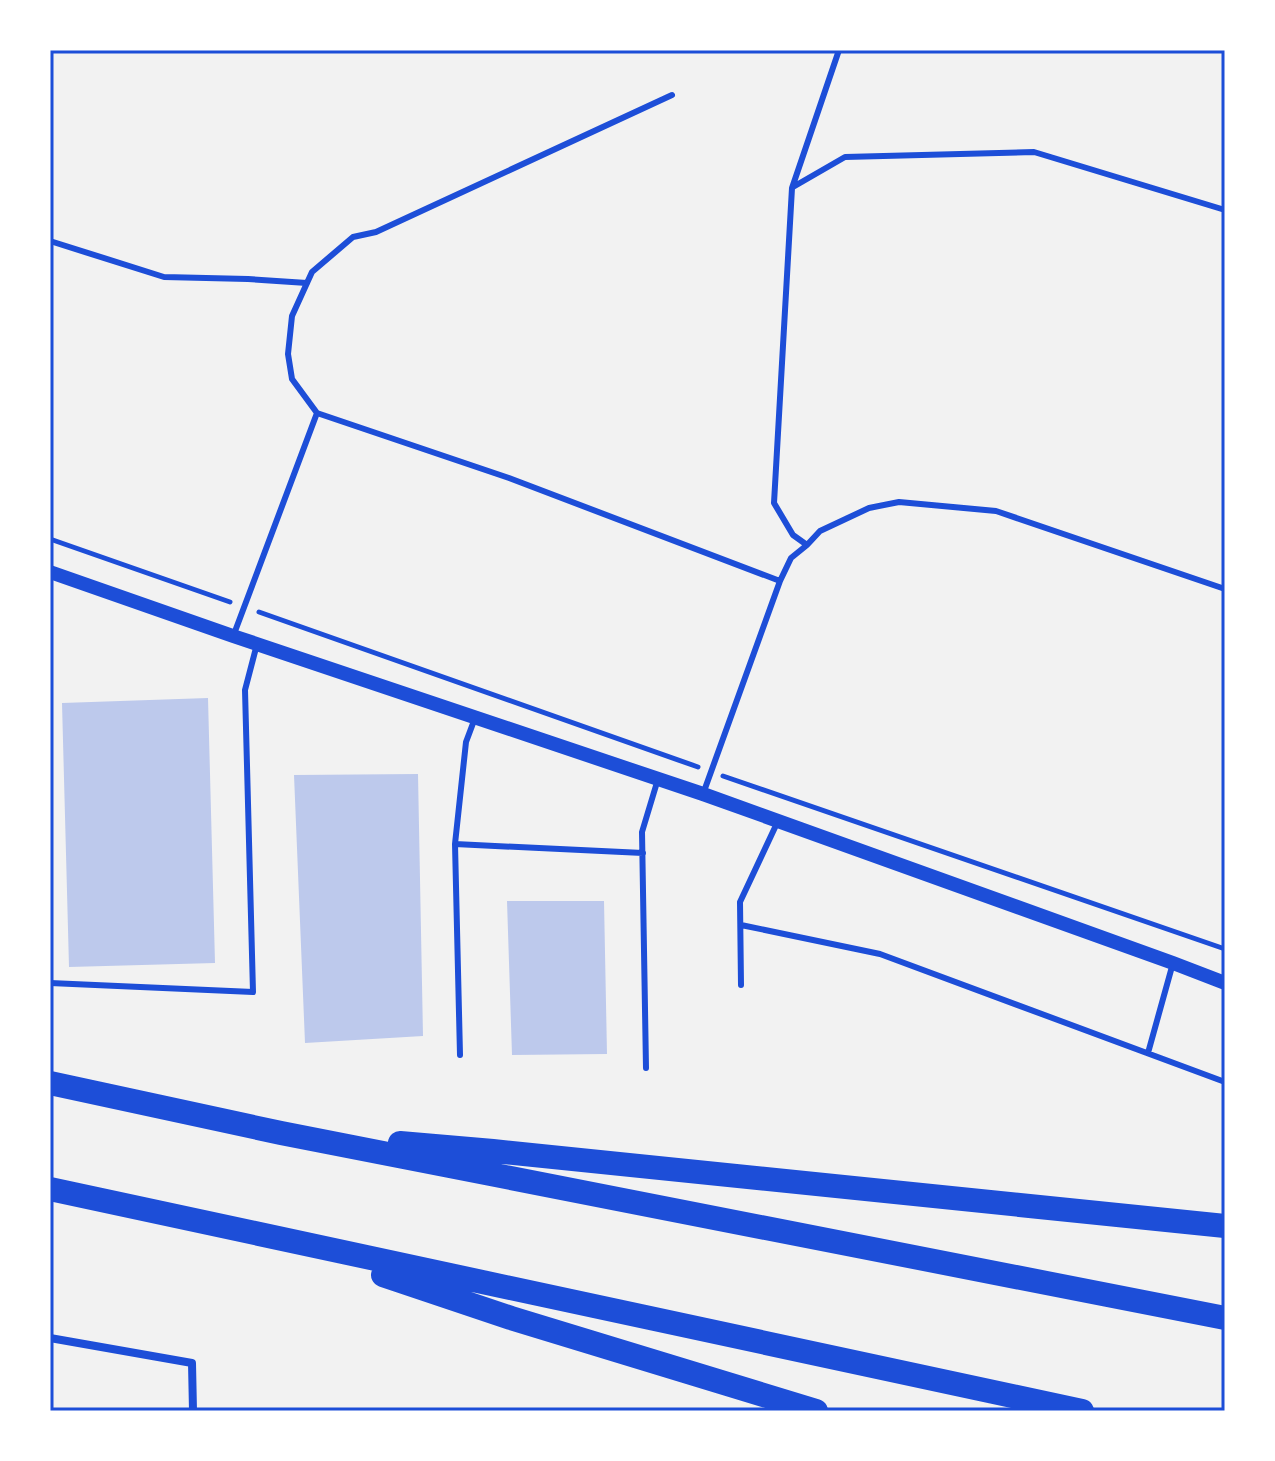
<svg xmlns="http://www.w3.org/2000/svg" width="1275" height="1461" viewBox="0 0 1275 1461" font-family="Cabin,sans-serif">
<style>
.building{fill:#bdc9ec}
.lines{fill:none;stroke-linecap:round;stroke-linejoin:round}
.path{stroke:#1d4ed8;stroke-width:5}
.service{stroke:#1d4ed8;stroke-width:6}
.minor{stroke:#1d4ed8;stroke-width:8}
.tertiary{stroke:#1d4ed8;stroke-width:14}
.motorway{stroke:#1d4ed8;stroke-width:24}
.neatline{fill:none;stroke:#1d4ed8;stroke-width:3}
</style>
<rect width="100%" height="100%" fill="#f2f2f2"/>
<path class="building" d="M 208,698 L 215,963 L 69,967 L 62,703 Z
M 418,774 L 423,1036 L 305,1043 L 294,775 Z
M 507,901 L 604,901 L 607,1054 L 512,1055 Z"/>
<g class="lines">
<path class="path" d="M 50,539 L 230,602
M 259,612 L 698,767
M 723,776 L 1225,949"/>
<path class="service" d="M 672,95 L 376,232 L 353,237 L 312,272 L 292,316 L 288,354 L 292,379 L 317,413 L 509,478 L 780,581
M 793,187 L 845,157 L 1034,152 L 1225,210
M 50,241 L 164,277 L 248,279 L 307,283
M 807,545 L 793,535 L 774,503 L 792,188 L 839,50
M 234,634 L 317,413
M 703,794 L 780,581 L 791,558 L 807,545 L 820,531 L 869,508 L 899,502 L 996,511 L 1225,589
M 455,844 L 466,742 L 475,718
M 741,925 L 880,954 L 1225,1082
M 50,983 L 253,992 L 245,690 L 257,644
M 741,985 L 740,902 L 778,821
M 1148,1053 L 1173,963
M 460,1055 L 455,844 L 643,853
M 646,1068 L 642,832 L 658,779"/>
<path class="minor" d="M 50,1338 L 192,1363 L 193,1411"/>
<path class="tertiary" d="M 50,572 L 233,636 L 703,794 L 1173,963 L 1225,983"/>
<path class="motorway" d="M 50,1083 L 281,1133 L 1225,1318
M 400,1143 L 493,1151 L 1225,1226
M 50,1189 L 1082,1411
M 383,1275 L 511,1318 L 816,1411"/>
</g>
<rect width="1275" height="1461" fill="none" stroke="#ffffff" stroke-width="104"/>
<rect x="52" y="52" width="1171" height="1357" class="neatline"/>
</svg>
